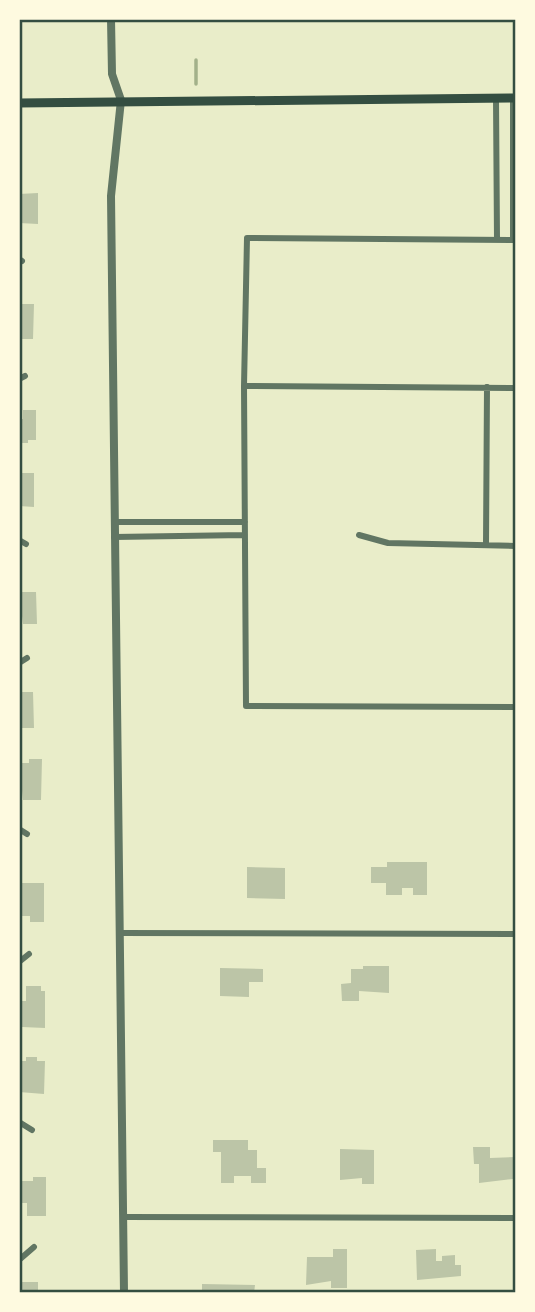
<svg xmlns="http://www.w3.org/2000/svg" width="535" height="1312" viewBox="0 0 535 1312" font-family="'IBM Plex Sans',sans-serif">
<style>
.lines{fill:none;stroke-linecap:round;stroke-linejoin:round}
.stream{stroke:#a3b18a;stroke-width:3.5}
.building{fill:#bcc5a7}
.minor{stroke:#617663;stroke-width:6}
.tertiary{stroke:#617663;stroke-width:8}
.secondary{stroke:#344e41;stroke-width:9}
.neatline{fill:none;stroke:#344e41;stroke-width:2.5}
</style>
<rect width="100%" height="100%" fill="#e9edc9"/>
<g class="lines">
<path class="stream" d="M 196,84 L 196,60"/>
</g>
<path class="building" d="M 38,193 L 38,224 L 19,223 L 19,194 Z
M 19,304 L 34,304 L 33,339 L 19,339 Z
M 23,410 L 36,410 L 36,440 L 28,440 L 28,443 L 19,443 L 19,419 L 23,419 Z
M 19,473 L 34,473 L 34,507 L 19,506 Z
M 19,592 L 36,592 L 37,624 L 23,624 Z
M 19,692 L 33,692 L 34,728 L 19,728 Z
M 29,759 L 42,759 L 41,800 L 23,800 L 19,763 L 29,763 Z
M 387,862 L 427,862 L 427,895 L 413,895 L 413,888 L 402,888 L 402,895 L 386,895 L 386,883 L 371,883 L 371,867 L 387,867 Z
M 247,867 L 285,868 L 285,899 L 247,898 Z
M 19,883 L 44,883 L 44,922 L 30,922 L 30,916 L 19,916 Z
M 363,966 L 389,966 L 389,993 L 359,991 L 359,1001 L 342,1001 L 341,984 L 351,983 L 351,969 L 363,969 Z
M 220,968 L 263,969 L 263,982 L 249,982 L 249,997 L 220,996 Z
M 26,986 L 41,986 L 41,991 L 45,991 L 45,1028 L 22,1027 L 19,1023 L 19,1001 L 26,1001 Z
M 26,1057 L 37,1057 L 37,1061 L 45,1061 L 44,1094 L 19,1092 L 19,1061 L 26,1061 Z
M 213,1140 L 248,1140 L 248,1150 L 257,1150 L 257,1168 L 266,1168 L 266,1183 L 251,1183 L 251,1176 L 234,1176 L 234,1183 L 221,1183 L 221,1152 L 213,1152 Z
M 473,1147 L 490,1147 L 490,1158 L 516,1157 L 513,1179 L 479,1183 L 479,1164 L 474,1164 Z
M 340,1149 L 374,1150 L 374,1184 L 362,1184 L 362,1178 L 340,1180 Z
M 33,1177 L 46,1177 L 46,1216 L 27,1216 L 27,1203 L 19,1203 L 19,1181 L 33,1181 Z
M 333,1249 L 347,1249 L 347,1288 L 331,1288 L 331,1281 L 306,1285 L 307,1257 L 333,1257 Z
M 436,1249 L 436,1261 L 442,1261 L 442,1256 L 455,1255 L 455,1265 L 461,1265 L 461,1276 L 417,1280 L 416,1250 Z
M 19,1282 L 38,1282 L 38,1293 L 19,1293 Z
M 202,1284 L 255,1285 L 254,1293 L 202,1293 Z"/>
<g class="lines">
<path class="minor" d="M 496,98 L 497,240
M 513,98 L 513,240
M 516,240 L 247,238 L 244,386 L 246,706 L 516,707
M 19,259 L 22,261
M 19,379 L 25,376
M 244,386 L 516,388
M 114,522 L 245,522
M 359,535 L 388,543 L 516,546
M 114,537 L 245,535
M 19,540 L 26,544
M 486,545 L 487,387
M 19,663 L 27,658
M 19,829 L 27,834
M 119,933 L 516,934
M 19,962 L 29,954
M 19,1122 L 32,1130
M 123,1217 L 516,1218
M 19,1260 L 34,1247"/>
<path class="tertiary" d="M 111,19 L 112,74 L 121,100 L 111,196 L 124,1293"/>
<path class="secondary" d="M 19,103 L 516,98"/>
</g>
<rect width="535" height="1312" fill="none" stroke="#fefae0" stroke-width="42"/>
<rect x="21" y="21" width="493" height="1270" class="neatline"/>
</svg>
